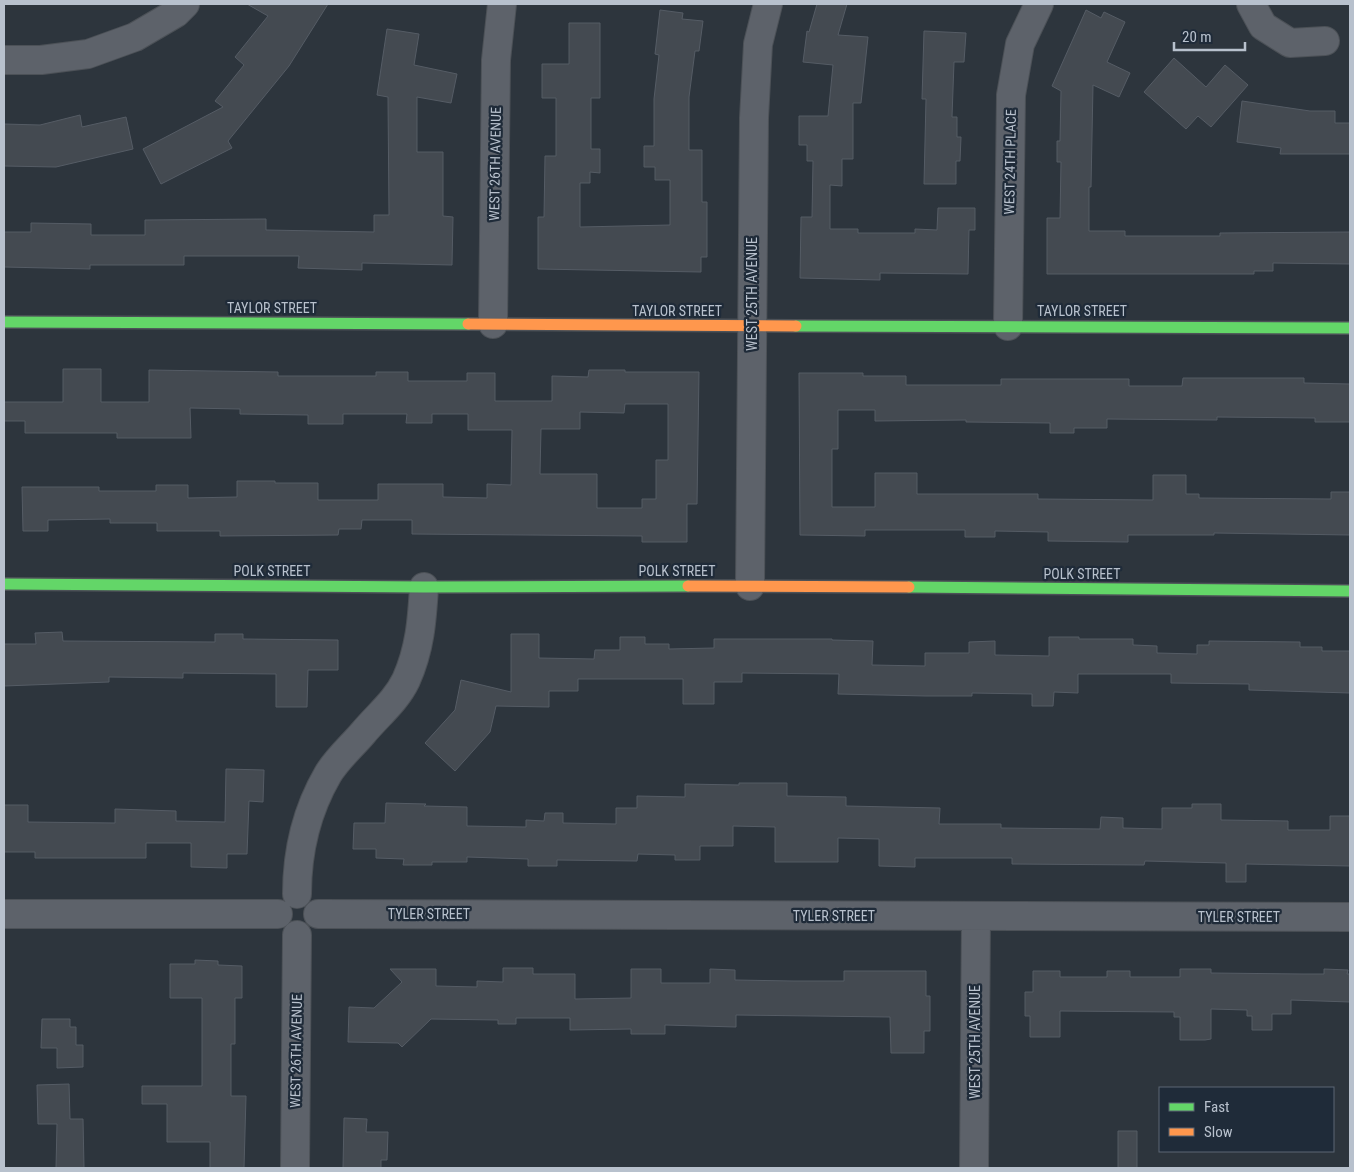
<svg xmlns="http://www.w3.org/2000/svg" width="1354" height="1172" viewBox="0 0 1354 1172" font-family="'Roboto Condensed',sans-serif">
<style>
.building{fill:#444a51;stroke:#555c65;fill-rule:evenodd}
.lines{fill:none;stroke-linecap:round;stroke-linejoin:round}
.street-casing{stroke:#4c5157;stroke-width:30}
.fast-casing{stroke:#4c5157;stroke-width:14}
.slow-casing{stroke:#4c5157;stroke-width:14}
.street{stroke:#5d626a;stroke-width:28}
.fast{stroke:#63d668;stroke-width:11}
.slow{stroke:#ff974d;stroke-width:11}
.labels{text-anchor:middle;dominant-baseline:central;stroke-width:4.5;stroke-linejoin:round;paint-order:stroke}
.street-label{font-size:14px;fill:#b8c1cd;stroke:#1f2b39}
</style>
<rect width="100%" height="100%" fill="#2d353d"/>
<path class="building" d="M 247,4 L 328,4 L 289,66 L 228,141 L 232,148 L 161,184 L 143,149 L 223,107 L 215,101 L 244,65 L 235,57 L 268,16 Z
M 817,4 L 847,4 L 838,35 L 868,37 L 861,103 L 853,103 L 853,159 L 842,159 L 842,186 L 830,185 L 830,229 L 858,229 L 858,233 L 915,233 L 915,229 L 937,230 L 938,208 L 975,208 L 975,230 L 969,230 L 968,274 L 880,273 L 880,280 L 800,278 L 801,217 L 812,217 L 813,161 L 807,161 L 807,145 L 799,145 L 799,116 L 828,116 L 833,65 L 803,62 L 807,31 L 809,32 Z
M 660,10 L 683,13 L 682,19 L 703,21 L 699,51 L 695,51 L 689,97 L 689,150 L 702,150 L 702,202 L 707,202 L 707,257 L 701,257 L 701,272 L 538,269 L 538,217 L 544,217 L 545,156 L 556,156 L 556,98 L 542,98 L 542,64 L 569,64 L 569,23 L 600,23 L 600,98 L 591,98 L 591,149 L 600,149 L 600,173 L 590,172 L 590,183 L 580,183 L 580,227 L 670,225 L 670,180 L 655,180 L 655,167 L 644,167 L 644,146 L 654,146 L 654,99 L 659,55 L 655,54 Z
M 1086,10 L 1101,18 L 1104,12 L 1125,22 L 1107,62 L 1130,73 L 1119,97 L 1093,85 L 1091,187 L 1089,187 L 1089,231 L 1125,231 L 1125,236 L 1220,236 L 1220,233 L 1350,232 L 1350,264 L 1273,263 L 1273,271 L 1254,271 L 1254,274 L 1047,274 L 1047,218 L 1060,218 L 1061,162 L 1057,162 L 1057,141 L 1060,141 L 1061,91 L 1052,86 Z
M 387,29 L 419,34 L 414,65 L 457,74 L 451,103 L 417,97 L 417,152 L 443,152 L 443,216 L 453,217 L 452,265 L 362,263 L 362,270 L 298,268 L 299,256 L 184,256 L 184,265 L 90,265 L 90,269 L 4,267 L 4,232 L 31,232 L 31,223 L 91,224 L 91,235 L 145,235 L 145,220 L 266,219 L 266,230 L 374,232 L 374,215 L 389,215 L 388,97 L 377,95 Z
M 924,31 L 966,33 L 964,62 L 954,62 L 952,117 L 957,117 L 957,137 L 961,137 L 960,161 L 956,161 L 956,184 L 924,184 L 926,99 L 922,99 Z
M 1174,58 L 1206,87 L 1225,65 L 1248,85 L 1211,127 L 1198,116 L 1186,129 L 1144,92 Z
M 1242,101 L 1310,111 L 1335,111 L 1335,123 L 1350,123 L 1350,154 L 1280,154 L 1281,148 L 1237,142 Z
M 80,115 L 82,127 L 126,117 L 133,149 L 56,167 L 4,166 L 4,124 L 40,125 Z
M 63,369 L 101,369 L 101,402 L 149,402 L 149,370 L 278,372 L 278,376 L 376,376 L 376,372 L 408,372 L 408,381 L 467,381 L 467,373 L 495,373 L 495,401 L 552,401 L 552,376 L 588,377 L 589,370 L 625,370 L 625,372 L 699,372 L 697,504 L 687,504 L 687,542 L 642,542 L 642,536 L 412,534 L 412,520 L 362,520 L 361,529 L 339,529 L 338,535 L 220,536 L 220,531 L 157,531 L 157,523 L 110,523 L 110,519 L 48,520 L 48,531 L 23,531 L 22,487 L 99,487 L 99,491 L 156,491 L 156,485 L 188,485 L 188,498 L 237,497 L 237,481 L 275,481 L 275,483 L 318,483 L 318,500 L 378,500 L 378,484 L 443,484 L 443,497 L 487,498 L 487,484 L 511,485 L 512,430 L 468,430 L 468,414 L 432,414 L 432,423 L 406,423 L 407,414 L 343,414 L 343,424 L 308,424 L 308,415 L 240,414 L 240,409 L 190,408 L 191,438 L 117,438 L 117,433 L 25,433 L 25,421 L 4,421 L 4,402 L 63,402 ZM 625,404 L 668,404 L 668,460 L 656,460 L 656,499 L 642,499 L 642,508 L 597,508 L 597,474 L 540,474 L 541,429 L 580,429 L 580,412 L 624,413 Z
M 799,373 L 863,373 L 863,376 L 906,376 L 906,385 L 1001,385 L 1001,379 L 1129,379 L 1129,386 L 1182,386 L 1183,378 L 1304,378 L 1304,383 L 1350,384 L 1350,422 L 1315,422 L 1315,418 L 1217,417 L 1217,420 L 1107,419 L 1107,428 L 1074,428 L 1074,433 L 1050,433 L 1050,423 L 966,422 L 966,420 L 875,421 L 875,410 L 838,410 L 838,449 L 832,449 L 832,507 L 875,507 L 875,473 L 917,473 L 917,494 L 1038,494 L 1038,499 L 1153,500 L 1153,475 L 1186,475 L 1186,494 L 1199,494 L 1199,498 L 1331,499 L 1331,492 L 1350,492 L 1350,535 L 1214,533 L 1214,535 L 1128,535 L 1128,542 L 1048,541 L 1048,532 L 995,531 L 995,537 L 965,537 L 965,530 L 865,530 L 865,536 L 800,535 Z
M 62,632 L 63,641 L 215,642 L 215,634 L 243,634 L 243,639 L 338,640 L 338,670 L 308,670 L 307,707 L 276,707 L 276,674 L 183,673 L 183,678 L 109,677 L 109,682 L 4,686 L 4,644 L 36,644 L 35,633 Z
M 511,634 L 539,634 L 539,658 L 594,659 L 595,650 L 620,650 L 620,637 L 645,637 L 645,644 L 669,644 L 669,649 L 714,648 L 714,639 L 832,639 L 832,640 L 873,641 L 872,665 L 925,666 L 925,653 L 969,653 L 969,642 L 995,641 L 995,655 L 1049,656 L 1049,637 L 1079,637 L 1079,639 L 1133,639 L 1133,645 L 1157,646 L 1157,653 L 1197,654 L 1197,645 L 1209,645 L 1209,641 L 1300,642 L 1300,647 L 1322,647 L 1322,651 L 1350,651 L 1350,693 L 1249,690 L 1249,684 L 1171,683 L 1171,674 L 1078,674 L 1078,693 L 1054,692 L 1053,706 L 1032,706 L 1032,694 L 972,693 L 972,696 L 926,696 L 838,694 L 839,674 L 742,673 L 742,682 L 714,682 L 714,704 L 683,704 L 683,679 L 578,679 L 578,691 L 549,691 L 549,707 L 496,706 L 490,732 L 455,771 L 425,743 L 455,710 L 461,680 L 511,692 Z
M 226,769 L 264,770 L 263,802 L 249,801 L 247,854 L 227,854 L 227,868 L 191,867 L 191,843 L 146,843 L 146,858 L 35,858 L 35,852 L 4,852 L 4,805 L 28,805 L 28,822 L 115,823 L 115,809 L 176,811 L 176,821 L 225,822 Z
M 739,783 L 787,783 L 787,796 L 846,797 L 846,806 L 940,808 L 939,824 L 1001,824 L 1001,828 L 1100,829 L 1101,817 L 1123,818 L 1123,828 L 1162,829 L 1162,808 L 1192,808 L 1192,804 L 1221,804 L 1221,820 L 1288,821 L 1288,830 L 1330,830 L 1330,816 L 1350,816 L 1350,866 L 1246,864 L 1246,882 L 1226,882 L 1226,863 L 1145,861 L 1144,865 L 1012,864 L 1012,858 L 915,858 L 915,867 L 879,866 L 879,839 L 838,838 L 838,862 L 775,862 L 775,827 L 733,826 L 733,846 L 700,846 L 700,860 L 675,860 L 675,855 L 638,854 L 637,861 L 557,860 L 557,866 L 528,866 L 528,859 L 467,857 L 467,862 L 432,862 L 432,865 L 403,865 L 404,859 L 376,858 L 376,849 L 353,849 L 354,823 L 385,823 L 386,803 L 426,804 L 424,806 L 467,807 L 467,826 L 526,827 L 526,820 L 544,821 L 545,813 L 563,813 L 563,823 L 616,824 L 616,808 L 637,808 L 637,796 L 685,797 L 685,784 L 739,785 Z
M 195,960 L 218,961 L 218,965 L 242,966 L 242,998 L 235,998 L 235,1044 L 231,1044 L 231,1096 L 246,1096 L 244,1168 L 210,1168 L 210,1142 L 167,1142 L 167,1104 L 142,1104 L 142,1086 L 202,1086 L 202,998 L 170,998 L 170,964 L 195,964 Z
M 503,968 L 533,968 L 533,974 L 575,974 L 575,999 L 631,998 L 631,969 L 661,969 L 661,983 L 710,983 L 710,969 L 735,970 L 735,980 L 793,981 L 844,981 L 844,971 L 926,971 L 926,996 L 930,996 L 930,1031 L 924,1031 L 924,1053 L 891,1053 L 890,1017 L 736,1015 L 736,1027 L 665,1025 L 665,1034 L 631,1034 L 631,1029 L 570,1030 L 570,1018 L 516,1018 L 516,1024 L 498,1024 L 498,1020 L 431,1019 L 402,1047 L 398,1043 L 348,1042 L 349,1007 L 374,1008 L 402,982 L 390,969 L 436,969 L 436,986 L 477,987 L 477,981 L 503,982 Z
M 1180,969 L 1211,969 L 1211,973 L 1303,974 L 1324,974 L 1324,969 L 1348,970 L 1347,974 L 1350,974 L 1350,1002 L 1291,1000 L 1291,1014 L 1272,1014 L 1272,1030 L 1252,1030 L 1252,1016 L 1247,1016 L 1247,1010 L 1211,1009 L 1211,1039 L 1205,1040 L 1180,1040 L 1180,1017 L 1174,1017 L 1174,1012 L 1060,1011 L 1060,1037 L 1030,1037 L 1030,1016 L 1025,1016 L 1025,992 L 1033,992 L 1033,971 L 1060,971 L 1060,977 L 1107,977 L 1107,971 L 1130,971 L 1130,977 L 1180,977 Z
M 42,1019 L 70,1019 L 70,1027 L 76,1027 L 76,1045 L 83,1045 L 83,1067 L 57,1068 L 57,1048 L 41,1048 Z
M 69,1084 L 70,1119 L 83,1119 L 84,1168 L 56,1168 L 57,1124 L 38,1124 L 37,1085 Z
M 344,1118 L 367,1119 L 366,1132 L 388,1132 L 387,1160 L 381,1160 L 381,1168 L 343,1168 Z
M 1118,1131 L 1137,1131 L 1137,1168 L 1118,1168 Z"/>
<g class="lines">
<g class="street-casing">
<path id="street" d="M 1251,4 L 1263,26 L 1290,43 L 1325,41
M 4,60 L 41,60 L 88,54 L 135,37 L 176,13 L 185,4
M 493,324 L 496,60 L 502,4
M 1008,326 L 1011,95 L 1020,44 L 1039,4
M 750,586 L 754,118 L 758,44 L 768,4
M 297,894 C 297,852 307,810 328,774 C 337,759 352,746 363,733 C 378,715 396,701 406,680 C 420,649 422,620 424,587
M 4,914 L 278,914
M 318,914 L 1350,917
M 295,1168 L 297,935
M 974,1168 L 976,916"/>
</g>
<g class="fast-casing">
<path id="fast" d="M 4,322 L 468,324
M 796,326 L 1350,328
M 4,584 L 424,587 L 688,586
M 909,587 L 1350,591"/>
</g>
<g class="slow-casing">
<path id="slow" d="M 468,324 L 796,326
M 688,586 L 909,587"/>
</g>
<use href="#street" class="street"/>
<use href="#fast" class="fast"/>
<use href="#slow" class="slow"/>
</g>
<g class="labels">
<g class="street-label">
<text transform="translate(1010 162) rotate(-89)">WEST 24TH PLACE</text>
<text transform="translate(495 164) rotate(-89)">WEST 26TH AVENUE</text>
<text transform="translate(752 294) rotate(-90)">WEST 25TH AVENUE</text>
<text x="272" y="308">TAYLOR STREET</text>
<text x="677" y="311">TAYLOR STREET</text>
<text x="1082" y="311">TAYLOR STREET</text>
<text x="272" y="571">POLK STREET</text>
<text x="677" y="571">POLK STREET</text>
<text x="1082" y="574">POLK STREET</text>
<text x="429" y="914">TYLER STREET</text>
<text x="834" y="916">TYLER STREET</text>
<text x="1239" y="917">TYLER STREET</text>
<text transform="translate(975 1042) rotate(-90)">WEST 25TH AVENUE</text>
<text transform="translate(296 1051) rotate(-89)">WEST 26TH AVENUE</text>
</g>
</g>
<rect width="1354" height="1172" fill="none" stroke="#b8c1cd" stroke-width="10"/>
<rect x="1159" y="1087" width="175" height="65" fill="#1f2b39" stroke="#5c6774"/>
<rect x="1169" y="1103" width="25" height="8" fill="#63d668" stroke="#5c6774"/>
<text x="1204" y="1112" font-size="15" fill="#b8c1cd">Fast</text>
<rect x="1169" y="1128" width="25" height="8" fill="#ff974d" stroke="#5c6774"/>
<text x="1204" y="1137" font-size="15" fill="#b8c1cd">Slow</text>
<path d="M1174 42v8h71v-8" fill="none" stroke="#b8c1cd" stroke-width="2.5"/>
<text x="1182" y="42" font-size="15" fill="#b8c1cd" stroke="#1f2b39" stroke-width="4" paint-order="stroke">20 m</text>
</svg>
